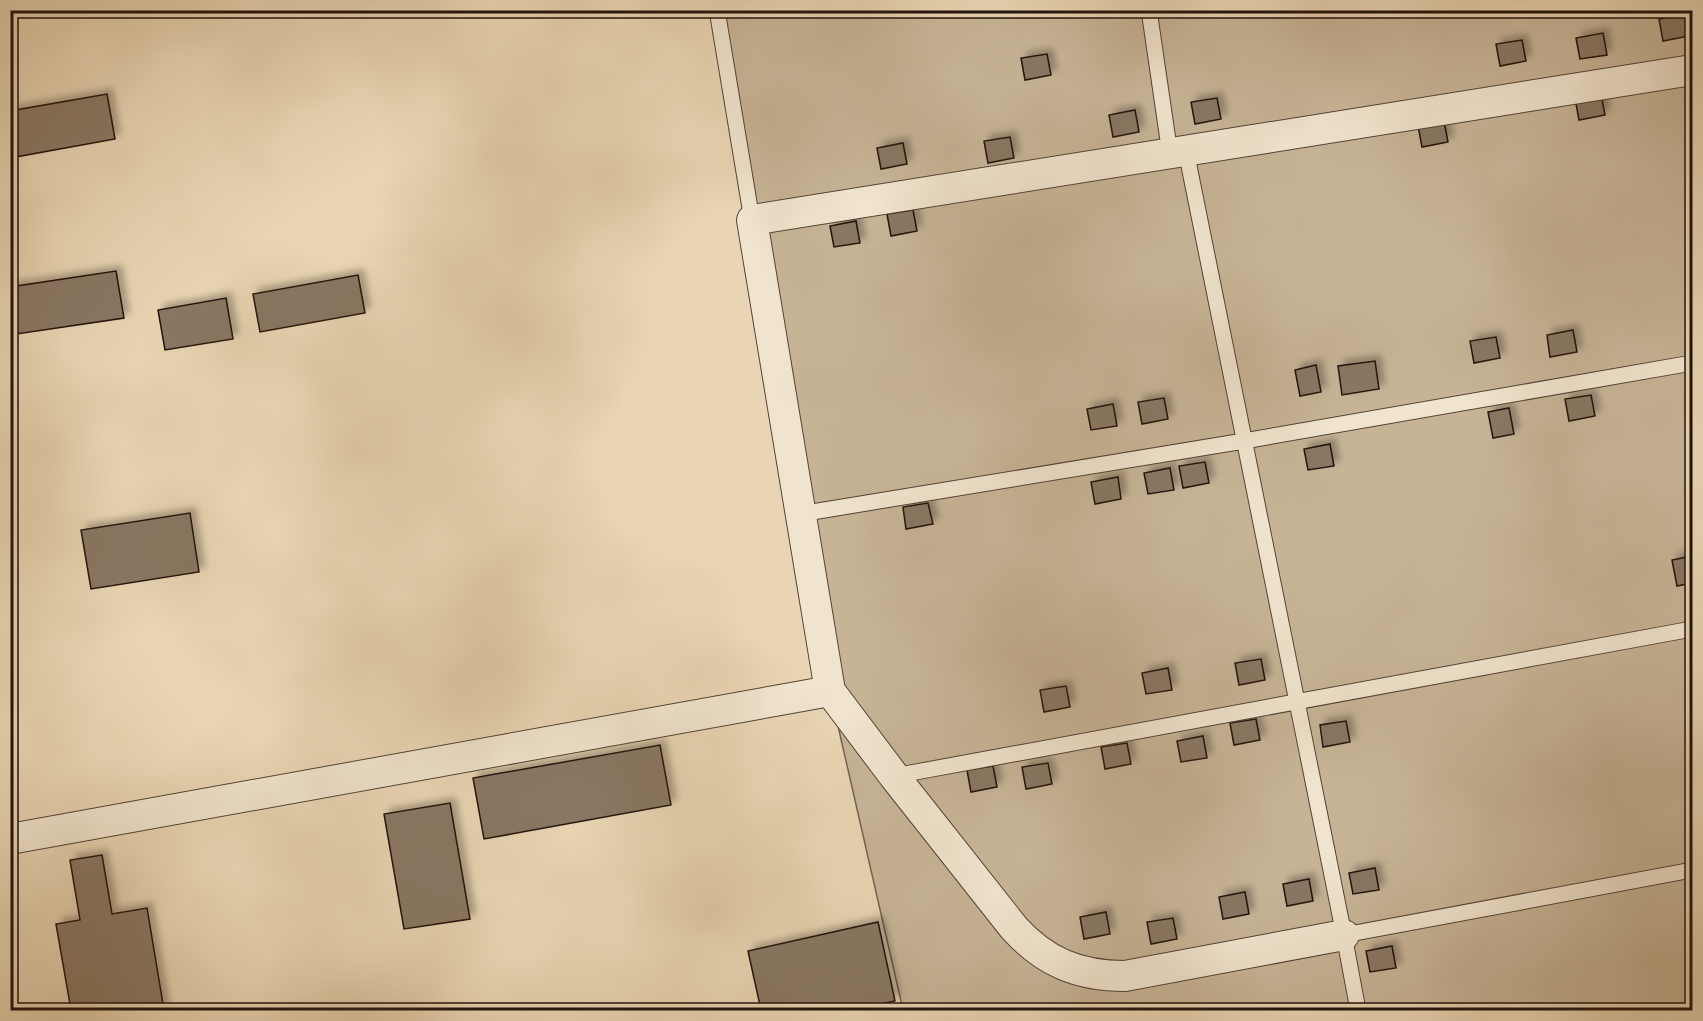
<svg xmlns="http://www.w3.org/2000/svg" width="1703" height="1021" viewBox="0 0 1703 1021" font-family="Vollkorn,serif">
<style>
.green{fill:#c7b497;stroke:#746352;stroke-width:1.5}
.building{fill:#897763;stroke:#21120c;stroke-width:1.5;filter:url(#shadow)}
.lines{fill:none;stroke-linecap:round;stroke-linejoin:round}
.service-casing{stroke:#534336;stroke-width:17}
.minor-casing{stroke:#534336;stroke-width:32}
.service{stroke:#f1e4ce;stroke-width:15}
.minor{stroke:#f1e4ce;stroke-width:30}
</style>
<defs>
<filter id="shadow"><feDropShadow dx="5.5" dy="-5.5" stdDeviation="3" flood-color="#0004"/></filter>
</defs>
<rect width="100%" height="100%" fill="#e9d5b3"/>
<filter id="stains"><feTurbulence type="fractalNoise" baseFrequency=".00333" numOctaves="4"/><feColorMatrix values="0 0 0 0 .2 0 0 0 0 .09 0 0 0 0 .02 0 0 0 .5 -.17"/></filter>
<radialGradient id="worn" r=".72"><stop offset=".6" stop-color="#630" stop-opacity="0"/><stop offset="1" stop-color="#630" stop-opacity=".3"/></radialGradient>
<path class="green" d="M 717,11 L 1692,11 L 1692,1010 L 903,1010 L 830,691 Z"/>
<path class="building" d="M 1685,15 L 1689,36 L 1663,41 L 1659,19 Z
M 1603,33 L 1607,55 L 1580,59 L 1576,38 Z
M 1522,40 L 1526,61 L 1500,66 L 1496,44 Z
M 1047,54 L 1051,75 L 1025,80 L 1021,58 Z
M 107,94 L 115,139 L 10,158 L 10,111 Z
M 1601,94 L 1605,115 L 1579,120 L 1575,98 Z
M 1217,98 L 1221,119 L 1195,124 L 1191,102 Z
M 1135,110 L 1139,132 L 1113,137 L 1109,115 Z
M 1444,121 L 1448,142 L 1422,147 L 1418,126 Z
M 1010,137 L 1014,158 L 988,163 L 984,141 Z
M 903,143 L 907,164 L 881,169 L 877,148 Z
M 913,210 L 917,231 L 891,236 L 887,214 Z
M 856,221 L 860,243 L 834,247 L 830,226 Z
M 116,271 L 124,318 L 10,335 L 10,287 Z
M 358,275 L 365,313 L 260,332 L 253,294 Z
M 226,298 L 233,339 L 165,350 L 158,310 Z
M 1573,330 L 1577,352 L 1550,357 L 1547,335 Z
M 1496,337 L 1500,358 L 1474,363 L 1470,341 Z
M 1375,361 L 1379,389 L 1342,395 L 1338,366 Z
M 1316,365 L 1321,392 L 1300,396 L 1295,370 Z
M 1591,395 L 1595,416 L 1569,421 L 1565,399 Z
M 1164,398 L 1168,419 L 1142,424 L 1138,402 Z
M 1113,404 L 1117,426 L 1091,430 L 1087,409 Z
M 1509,408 L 1514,434 L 1493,438 L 1488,412 Z
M 1330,444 L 1334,466 L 1308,470 L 1304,449 Z
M 1205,462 L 1209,483 L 1183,488 L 1179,466 Z
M 1170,468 L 1174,490 L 1148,494 L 1144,473 Z
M 1118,477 L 1121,499 L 1095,504 L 1091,482 Z
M 928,503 L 933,524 L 906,529 L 903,507 Z
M 190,513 L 199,572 L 91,589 L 81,530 Z
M 1692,556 L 1692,583 L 1677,586 L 1672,560 Z
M 1261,659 L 1265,680 L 1239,685 L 1235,663 Z
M 1168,668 L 1172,690 L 1146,694 L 1142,673 Z
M 1066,686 L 1070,707 L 1044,712 L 1040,690 Z
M 1256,719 L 1260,740 L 1234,745 L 1230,723 Z
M 1346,721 L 1350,742 L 1323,747 L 1320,725 Z
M 1203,736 L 1207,758 L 1181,762 L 1177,741 Z
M 1127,743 L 1131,764 L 1105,769 L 1101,747 Z
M 660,745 L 671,805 L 484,839 L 473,778 Z
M 1048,763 L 1052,784 L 1026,789 L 1022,767 Z
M 993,766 L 997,787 L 971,792 L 967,770 Z
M 450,803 L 470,919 L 404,929 L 384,814 Z
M 102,855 L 112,914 L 147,908 L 164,1010 L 71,1010 L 56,924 L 80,920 L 70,860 Z
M 1375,868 L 1379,890 L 1353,894 L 1349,873 Z
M 1309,879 L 1313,901 L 1287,906 L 1283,884 Z
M 1245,892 L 1249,914 L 1223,919 L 1219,897 Z
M 1106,912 L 1110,934 L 1084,939 L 1080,917 Z
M 1173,918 L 1177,939 L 1151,944 L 1147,922 Z
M 878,922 L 895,1001 L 850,1010 L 761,1010 L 748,951 Z
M 1392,946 L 1396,968 L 1370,972 L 1366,951 Z"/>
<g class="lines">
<g class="service-casing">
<path id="service" d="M 717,10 L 752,220
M 1149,10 L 1170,154
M 1186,151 L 1344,935 L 1692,870
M 800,514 L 1244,441 L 1692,363
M 894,776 L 1692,629
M 1344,935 L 1358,1010"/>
</g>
<g class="minor-casing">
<path id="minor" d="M 830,691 L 894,776 L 1014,928 C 1045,962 1078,976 1125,976 L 1344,935
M 10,839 L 830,691 L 752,220 L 1692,70"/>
</g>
<use href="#service" class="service"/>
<use href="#minor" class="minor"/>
</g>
<rect width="1703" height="1021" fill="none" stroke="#e9d5b3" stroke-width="36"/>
<rect x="12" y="12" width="1679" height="997" fill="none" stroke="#21120c" stroke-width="3"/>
<rect x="18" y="18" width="1667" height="985" fill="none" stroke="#21120c" stroke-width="1.5"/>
<rect width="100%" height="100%" filter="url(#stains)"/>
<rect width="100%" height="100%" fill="url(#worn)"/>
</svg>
